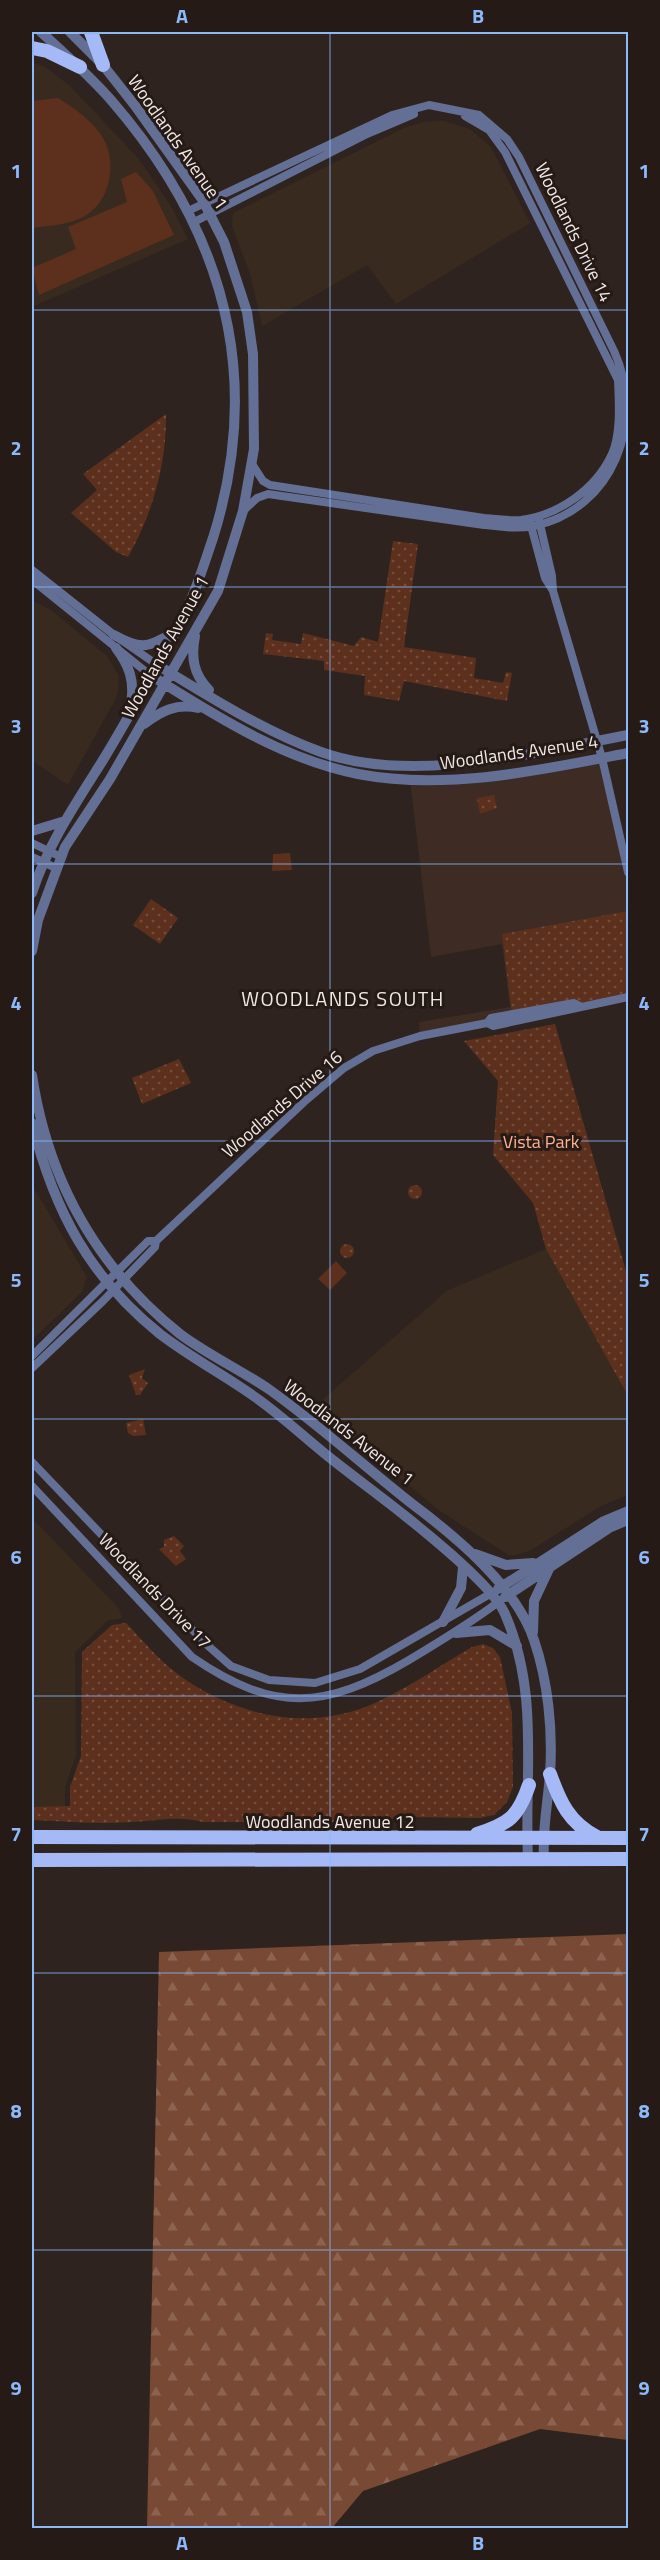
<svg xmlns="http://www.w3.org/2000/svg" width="660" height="2560" viewBox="0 0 660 2560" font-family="'Titillium Web',sans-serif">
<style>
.built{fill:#3d2b24}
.education{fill:#392a1f}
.medical{fill:#382b1e}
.grass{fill:url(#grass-dots)}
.forest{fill:url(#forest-firs)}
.garden{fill:#5c301c}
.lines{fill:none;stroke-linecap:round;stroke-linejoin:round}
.minor{stroke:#636f94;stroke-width:8}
.tertiary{stroke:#636f94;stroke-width:10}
.primary{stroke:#a4b9f6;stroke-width:14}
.grid{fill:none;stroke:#8cb9fc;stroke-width:1.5;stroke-opacity:0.55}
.labels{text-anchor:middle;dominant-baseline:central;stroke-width:6;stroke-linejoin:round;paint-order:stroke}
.street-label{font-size:18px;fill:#f1e9e6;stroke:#251a15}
.park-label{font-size:18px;fill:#ffb190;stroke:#251a15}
.neighbourhood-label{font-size:20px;letter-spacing:1.5px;fill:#f1e9e6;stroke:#251a15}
.neatline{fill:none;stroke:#8cb9fc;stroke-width:2}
.grid-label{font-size:20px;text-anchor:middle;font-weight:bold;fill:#8cb9fc}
</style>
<defs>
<pattern id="grass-dots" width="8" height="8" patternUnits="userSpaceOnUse" patternTransform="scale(1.5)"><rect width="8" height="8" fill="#5c301c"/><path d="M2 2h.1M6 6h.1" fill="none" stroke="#744e3d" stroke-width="1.8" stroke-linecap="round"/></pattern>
<pattern id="forest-firs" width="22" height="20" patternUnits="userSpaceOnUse" patternTransform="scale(1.5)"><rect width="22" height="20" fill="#784934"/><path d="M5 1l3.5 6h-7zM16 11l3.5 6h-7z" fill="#8c6351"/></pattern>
</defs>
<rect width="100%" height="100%" fill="#2f231f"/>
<path class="built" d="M 602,759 L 628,873 L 628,997 L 420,1036 L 419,1022 L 510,1007 L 502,944 L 431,957 L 410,780 L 451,781 Z"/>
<path class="education" d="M 32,62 L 45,67 L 69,85 L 139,159 L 172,208 L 188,239 L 32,307 Z
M 444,121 L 470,129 L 491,147 L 530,223 L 396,304 L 367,265 L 262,326 L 251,277 L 232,226 L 233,213 L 404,128 L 423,122 Z
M 32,600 L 51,610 L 107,656 L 119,676 L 118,692 L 115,700 L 68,785 L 32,761 Z
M 32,1185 L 87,1277 L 82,1292 L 32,1340 Z
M 546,1249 L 628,1396 L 628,1495 L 599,1507 L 530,1551 L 510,1556 L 440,1511 L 314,1407 L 448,1290 Z"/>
<path class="medical" d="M 32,1518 L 119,1609 L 122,1618 L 107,1621 L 75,1652 L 76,1755 L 65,1787 L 65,1807 L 32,1807 Z"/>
<path class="grass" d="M 166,414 C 167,463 152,515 128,557 L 116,552 L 71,513 L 97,490 L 83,474 Z
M 393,541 L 418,544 L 404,647 L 476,658 L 474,678 L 503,683 L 506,672 L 512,673 L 507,701 L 404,681 L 399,701 L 364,695 L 365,676 L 324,670 L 324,661 L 263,654 L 266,633 L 273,634 L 272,640 L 301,644 L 303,633 L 354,646 L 361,637 L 378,642 Z
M 494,795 L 497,808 L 480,814 L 477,798 Z
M 151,899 L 178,918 L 160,944 L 133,925 Z
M 628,911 L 628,996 L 512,1014 L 502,934 Z
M 555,1024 L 628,1278 L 628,1396 L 546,1249 L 533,1203 L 493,1155 L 498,1081 L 464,1041 Z
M 179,1059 L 191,1083 L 142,1104 L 132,1078 Z
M408 1192a7 7 0 1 1 14 0a7 7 0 1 1-14 0Z
M340 1251a7 7 0 1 1 14 0a7 7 0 1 1-14 0Z
M 145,1369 L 142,1378 L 148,1383 L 140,1395 L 136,1395 L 129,1375 Z
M 143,1419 L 146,1435 L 133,1436 L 128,1433 L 126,1423 Z
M 174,1536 L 184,1546 L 180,1551 L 186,1559 L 176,1566 L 159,1549 L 164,1547 L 164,1540 Z
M 126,1623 C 145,1643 163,1665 186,1680 C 243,1718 313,1732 377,1702 C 410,1687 441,1665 472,1647 L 483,1644 L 493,1648 L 500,1657 L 512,1713 L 513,1787 L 507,1802 L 494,1815 L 480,1818 L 409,1817 L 364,1822 L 203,1822 C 177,1815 156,1821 130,1822 C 98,1825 64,1821 32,1820 L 32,1807 L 70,1806 L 70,1787 L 81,1756 L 82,1652 L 112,1625 Z"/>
<path class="forest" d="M 628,1934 L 628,2440 L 540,2429 L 363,2491 L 332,2528 L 147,2528 L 159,1952 Z"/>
<path class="garden" d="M 58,98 C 74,108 93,121 103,138 C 118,163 110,205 81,218 C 66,225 48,226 32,228 L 32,101 Z
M 136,172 L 153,191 L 174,235 L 39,295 L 32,268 L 76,249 L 68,227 L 127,202 L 121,179 Z
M 290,853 L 292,870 L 272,871 L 273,854 Z
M 336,1261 L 347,1273 L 330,1290 L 318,1279 Z"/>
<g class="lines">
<path class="minor" d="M 188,211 L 392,115 L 429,105 L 479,115 L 507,139 L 519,157 L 614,351 C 646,421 614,509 534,526 C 517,529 501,527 484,525 L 268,494 L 257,498 L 243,511
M 194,222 L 367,134 L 414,114
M 252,464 L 263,481 L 270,485 L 484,518 C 496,519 509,521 521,520 C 559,515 596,489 612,454 C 621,433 619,403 618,380 L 505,152 L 489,130 L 465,116
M 539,520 L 552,576 L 553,591 L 602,758 L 628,872
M 530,522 L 545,578 L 552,589
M 32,570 L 114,635 L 156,664
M 32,580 L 150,675
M 32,843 L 61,857
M 32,857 L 56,868
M 487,1023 L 493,1026 L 628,997
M 32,1356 L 148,1241 L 156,1241
M 32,1368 L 103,1301 L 155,1247 L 156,1241 L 304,1102 L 344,1068 L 373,1051 L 420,1036 L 487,1023 L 491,1018 L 574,1003 L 580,1006
M 32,1462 L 206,1644 L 231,1666 L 269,1680 L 315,1683 L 360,1669 L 490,1594
M 32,1486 L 192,1657 C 274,1713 324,1710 409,1660 C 439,1642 469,1624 497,1603"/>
<path class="tertiary" d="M 114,635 C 141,650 147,648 173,633
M 195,636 C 191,657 193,674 209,690
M 116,648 C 129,665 135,681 131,703
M 156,664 C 208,696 264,731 321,752 C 411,785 537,752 628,735
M 150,675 C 214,715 282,759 358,774 C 447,791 541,770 628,753
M 144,724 C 161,711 177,703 198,708
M 32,831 L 65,821
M 32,893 C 48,844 76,803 103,760 C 128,719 152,675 175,633 C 192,603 202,570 213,538 C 265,373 222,228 111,100 C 89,75 65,54 41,32
M 32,951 L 38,920 L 65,847 L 110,779 L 218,591 L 243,511 L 254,449 L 253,354 L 247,312 L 224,242 L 202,199 L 136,107 L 103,65 L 70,32
M 32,1075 C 48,1181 96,1267 180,1334 C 208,1355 241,1370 270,1390 C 319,1425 364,1466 411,1503 C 455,1536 516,1586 534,1640 C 548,1681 553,1730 550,1774 C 548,1803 542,1829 544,1859
M 32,1123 C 54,1210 89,1277 160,1334 C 190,1357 224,1375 255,1397 C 281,1415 304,1437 329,1457 C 354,1477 379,1495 404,1515 C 429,1535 494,1587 505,1614 C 540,1694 524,1775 528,1858
M 475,1554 L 506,1565 L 533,1563
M 498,1589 L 604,1521 L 628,1511
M 505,1597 L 609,1528 L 628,1520
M 443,1622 L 461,1588 L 463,1567
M 533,1632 L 534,1601 L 549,1569
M 456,1633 L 490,1630 L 517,1646"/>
<path class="primary" d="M 91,32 L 103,65
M 32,48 L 47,51 L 80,67
M 550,1774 C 560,1802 569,1823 597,1837
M 477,1834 C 509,1824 518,1817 529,1785
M 32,1837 L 628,1838
M 32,1860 L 628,1859"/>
</g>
<path class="grid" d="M 330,32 L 330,2528M 32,310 L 628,310M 32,587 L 628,587M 32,864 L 628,864M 32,1141 L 628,1141M 32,1419 L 628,1419M 32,1696 L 628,1696M 32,1973 L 628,1973M 32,2250 L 628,2250"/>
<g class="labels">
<g class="street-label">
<text transform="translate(178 142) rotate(55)">Woodlands Avenue 1</text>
<text transform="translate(574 232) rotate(64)">Woodlands Drive 14</text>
<text transform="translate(165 647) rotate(-61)">Woodlands Avenue 1</text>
<text transform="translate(519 752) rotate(-8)">Woodlands Avenue 4</text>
<text transform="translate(282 1104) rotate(-41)">Woodlands Drive 16</text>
<text transform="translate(349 1432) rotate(38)">Woodlands Avenue 1</text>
<text transform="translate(155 1591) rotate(46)">Woodlands Drive 17</text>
<text x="330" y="1821">Woodlands Avenue 12</text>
</g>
<g class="park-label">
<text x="541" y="1141">Vista Park</text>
</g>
<g class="neighbourhood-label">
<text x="343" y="998">WOODLANDS SOUTH</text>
</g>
</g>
<rect width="660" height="2560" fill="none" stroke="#251a15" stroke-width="66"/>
<rect x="33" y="33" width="594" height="2494" class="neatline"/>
<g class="grid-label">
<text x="182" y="23">A</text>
<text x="478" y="23">B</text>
<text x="16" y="178">1</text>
<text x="644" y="178">1</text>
<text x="16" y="455">2</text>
<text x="644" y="455">2</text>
<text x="16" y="733">3</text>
<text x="644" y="733">3</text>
<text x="16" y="1010">4</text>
<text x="644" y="1010">4</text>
<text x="16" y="1287">5</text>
<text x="644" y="1287">5</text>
<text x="16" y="1564">6</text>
<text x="644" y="1564">6</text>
<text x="16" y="1841">7</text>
<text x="644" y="1841">7</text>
<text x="16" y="2118">8</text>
<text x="644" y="2118">8</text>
<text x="16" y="2395">9</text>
<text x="644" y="2395">9</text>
<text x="182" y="2550">A</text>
<text x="478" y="2550">B</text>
</g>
</svg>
